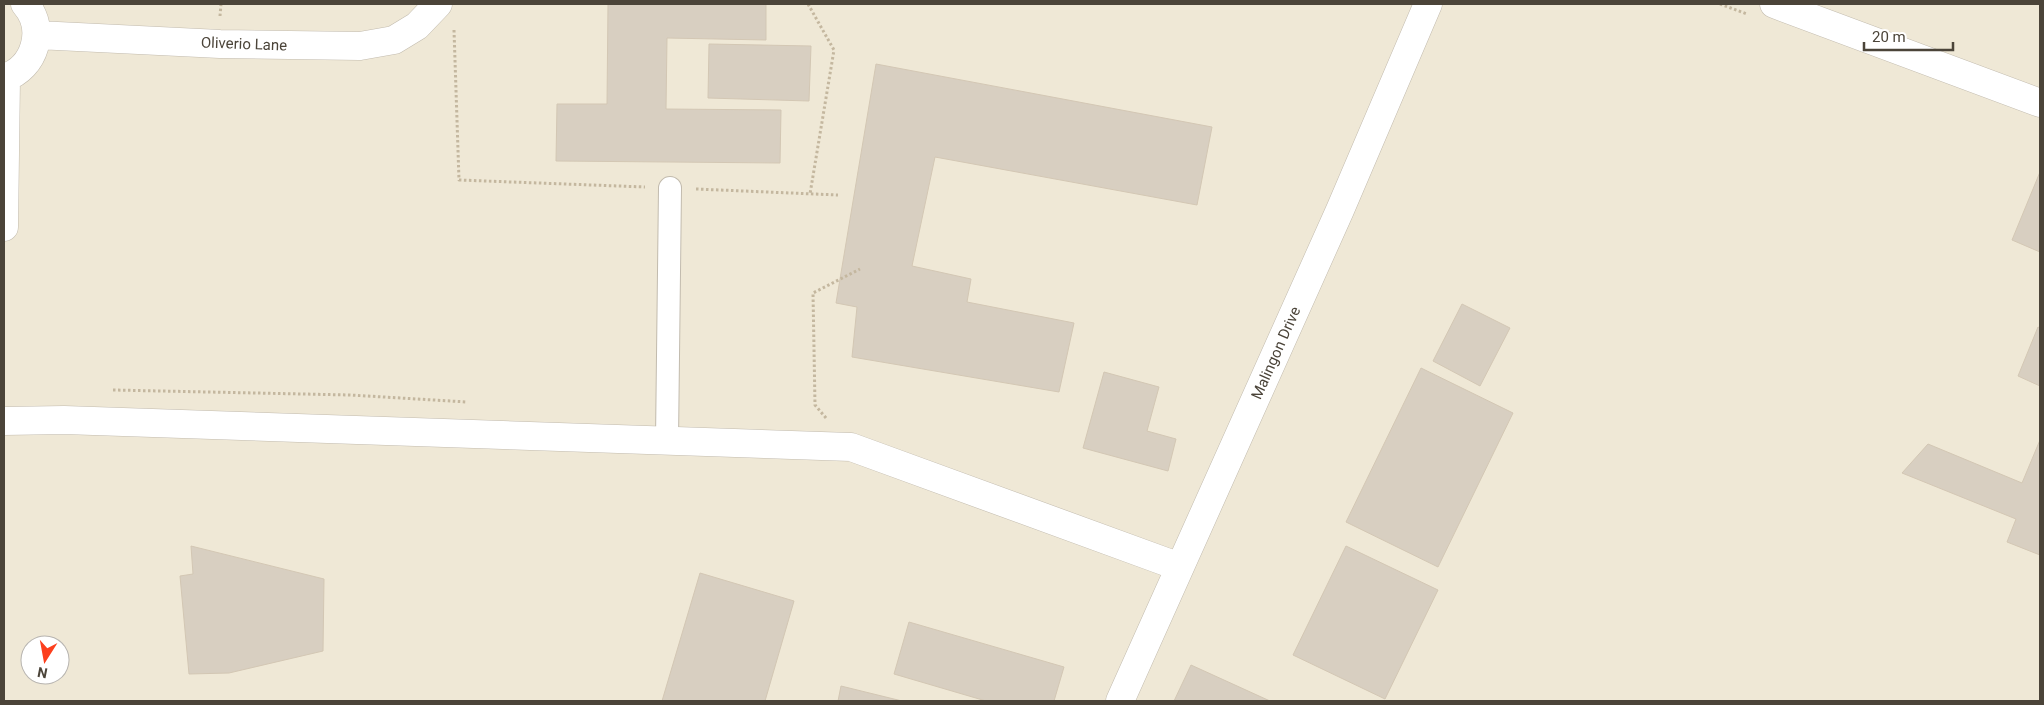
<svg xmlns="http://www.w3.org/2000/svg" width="2044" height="705" viewBox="0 0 2044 705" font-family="Roboto,sans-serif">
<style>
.education{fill:#efe8d6;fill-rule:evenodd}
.building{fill:#d8cfc1;stroke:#d3c7b4}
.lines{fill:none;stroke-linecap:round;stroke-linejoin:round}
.pedestrian-casing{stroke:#c2bbae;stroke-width:24}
.minor-casing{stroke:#c2bbae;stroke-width:29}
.path{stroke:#c4b79f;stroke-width:3;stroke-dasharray:2.5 2.5;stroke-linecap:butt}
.pedestrian{stroke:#fff;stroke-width:22}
.minor{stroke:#fff;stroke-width:28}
.labels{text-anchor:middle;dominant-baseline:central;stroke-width:5;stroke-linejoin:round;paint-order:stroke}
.street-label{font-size:15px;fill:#4b4439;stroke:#fff}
</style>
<rect width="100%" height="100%" fill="#f6f3ec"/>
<path class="education" d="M 4,4 L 2040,4 L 2040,701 L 4,701 ZM 30,645 L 60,645 L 60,675 L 30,675 Z"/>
<path class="building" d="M 608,4 L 766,4 L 766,40 L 667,38 L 666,109 L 781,110 L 780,163 L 556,161 L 557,104 L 607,104 Z
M 709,44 L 811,46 L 809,101 L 708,98 Z
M 876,64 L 1212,127 L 1197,205 L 935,157 L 912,266 L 971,279 L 967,302 L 1074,323 L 1059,392 L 852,357 L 857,307 L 836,303 Z
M 2040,172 L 2040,252 L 2012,240 Z
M 1462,304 L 1510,328 L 1480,386 L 1433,361 Z
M 2038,327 L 2040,328 L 2040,386 L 2018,376 Z
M 1421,368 L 1513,413 L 1438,567 L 1346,522 Z
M 1104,372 L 1159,387 L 1147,431 L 1176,439 L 1168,471 L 1083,448 Z
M 2040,440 L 2040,555 L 2007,542 L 2016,519 L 1902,473 L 1928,444 L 2022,483 Z
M 191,546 L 324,579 L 323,651 L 229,673 L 189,674 L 180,576 L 193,574 Z
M 1346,546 L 1438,590 L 1385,699 L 1293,655 Z
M 700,573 L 794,601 L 765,701 L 662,701 Z
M 909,622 L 1064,667 L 1054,701 L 986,701 L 894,674 Z
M 1191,665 L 1270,701 L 1174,701 Z
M 841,686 L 902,701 L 838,701 Z"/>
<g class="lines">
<g class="pedestrian-casing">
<path id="pedestrian" d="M 667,440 L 670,188"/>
</g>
<g class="minor-casing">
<path id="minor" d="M 1774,4 L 2040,103
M 37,35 L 220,44 L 360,46 L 394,40 L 417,26 L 438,4
M 4,78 C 35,68 47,29 25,4
M 4,227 L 6,78
M 4,421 L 64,420 L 851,447 L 1180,567
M 1120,701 L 1340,210 L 1428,4"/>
</g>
<path class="path" d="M 808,4 L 834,50 L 810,194
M 1720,4 L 1747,14
M 220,16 L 221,4
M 454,30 L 459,180 L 645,187
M 696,189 L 838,195
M 113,390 L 350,395 L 467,402
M 826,418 L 815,405 L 813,293 L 860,269"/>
<use href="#pedestrian" class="pedestrian"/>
<use href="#minor" class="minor"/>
</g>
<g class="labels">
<g class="street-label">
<text transform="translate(244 44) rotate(2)">Oliverio Lane</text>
<text transform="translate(1276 353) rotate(-66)">Malingon Drive</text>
</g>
</g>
<rect width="2044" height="705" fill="none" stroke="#4b4439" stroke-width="10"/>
<g transform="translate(45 660) rotate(191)"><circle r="24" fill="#ffffff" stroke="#b7b4b0"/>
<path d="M0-4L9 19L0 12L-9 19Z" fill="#fc3f1d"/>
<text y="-8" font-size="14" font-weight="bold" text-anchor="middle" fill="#4b4439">N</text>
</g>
<path d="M1864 42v8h89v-8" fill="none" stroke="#4b4439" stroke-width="2.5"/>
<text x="1872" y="42" font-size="15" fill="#4b4439" stroke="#ffffff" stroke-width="4" paint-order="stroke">20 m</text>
</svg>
